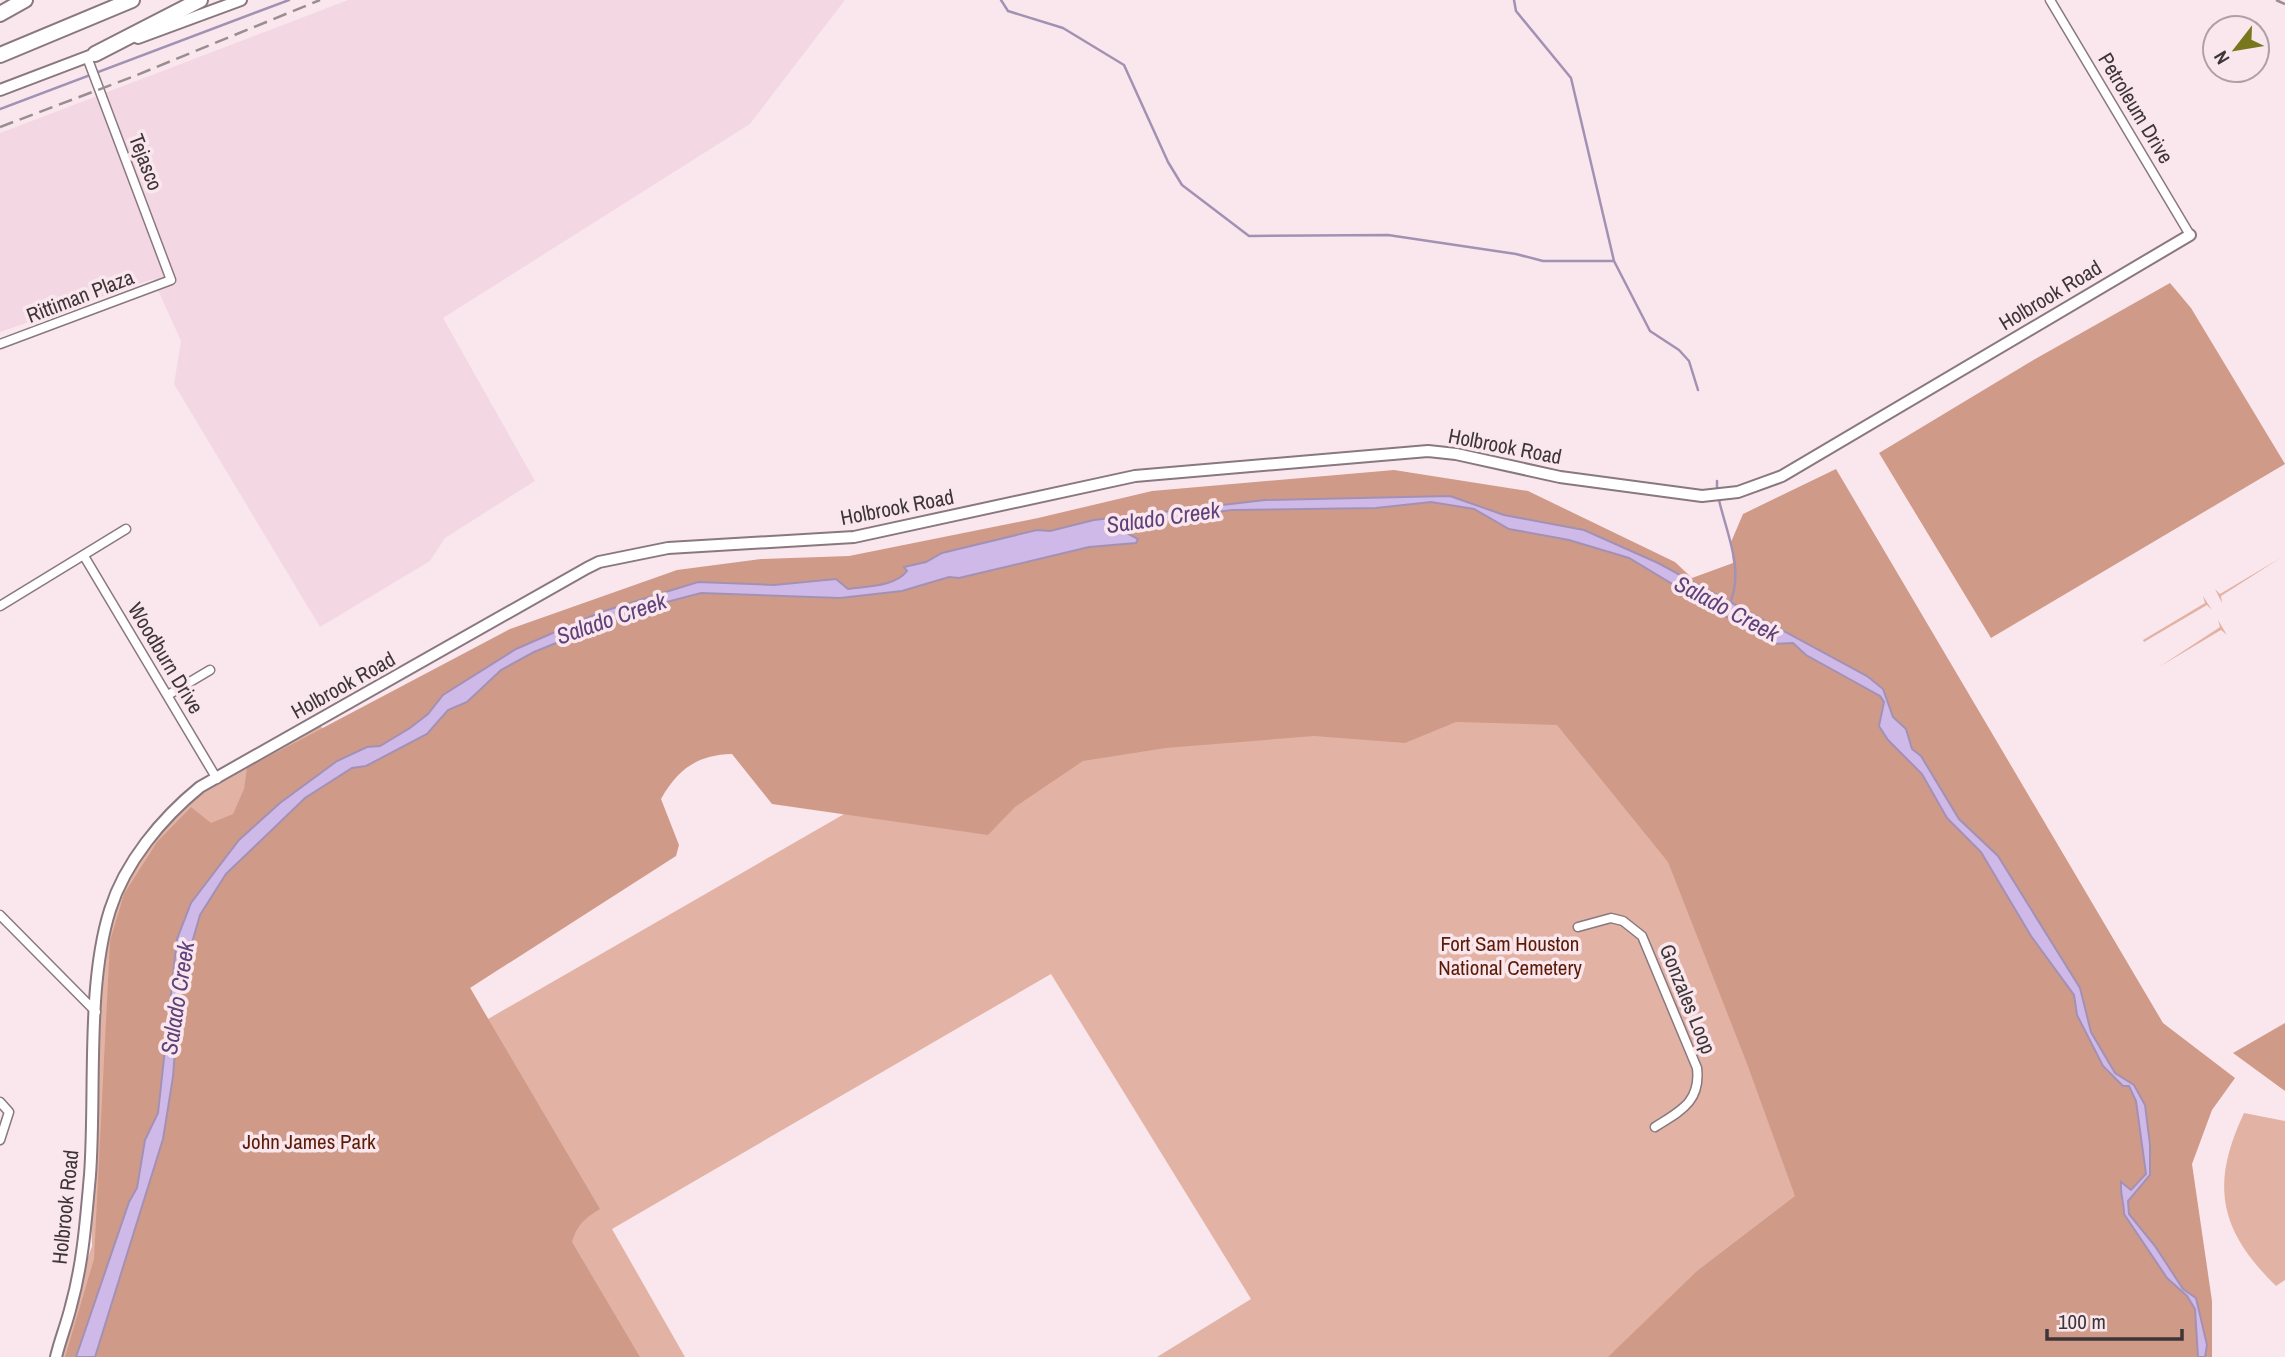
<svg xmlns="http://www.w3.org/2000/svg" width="2285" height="1357" viewBox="0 0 2285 1357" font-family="'Archivo Narrow',sans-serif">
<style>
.built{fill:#f3d8e3}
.green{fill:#e2b3a4}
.forest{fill:#d09a89}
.water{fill:#cfb9e9;stroke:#a391b4;stroke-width:2}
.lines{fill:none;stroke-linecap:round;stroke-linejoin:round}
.stream{stroke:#a391b4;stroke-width:2.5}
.street-casing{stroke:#89787f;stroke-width:11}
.secondary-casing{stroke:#89787f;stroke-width:14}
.highway-casing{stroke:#89787f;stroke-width:18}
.street{stroke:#fff;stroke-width:8}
.secondary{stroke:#fff;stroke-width:10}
.highway{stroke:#fff;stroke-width:14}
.rail{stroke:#9a8d92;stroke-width:2.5;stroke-dasharray:14 7;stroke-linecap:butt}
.labels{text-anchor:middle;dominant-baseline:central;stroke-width:7;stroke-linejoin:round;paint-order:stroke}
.street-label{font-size:21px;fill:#3d3538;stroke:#fae7ee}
.park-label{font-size:21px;fill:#5c1b04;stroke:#fae7ee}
.water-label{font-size:23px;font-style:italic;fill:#5e407b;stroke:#fae7ee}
</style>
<rect width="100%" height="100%" fill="#fae7ee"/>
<path class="built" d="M 348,0 L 845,0 L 750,124 L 443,318 L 535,481 L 445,538 L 430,561 L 320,627 L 174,384 L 181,341 L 153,279 L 0,332 L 0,133 Z"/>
<path class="green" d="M 1376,508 L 2198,1357 L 1157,1357 L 1251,1299 L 1051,974 L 612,1229 L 685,1357 L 58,1357 L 71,1307 L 92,1246 L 90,1173 L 98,993 L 107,920 L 136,859 L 169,816 L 217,779 L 321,726 L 488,1019 Z
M 2282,557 L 2221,596 L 2222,603 L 2215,589 L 2220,594 Z
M 2203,596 L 2212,610 L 2207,605 L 2144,642 L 2143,640 L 2205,603 Z
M 2218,620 L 2227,635 L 2221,630 L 2159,667 L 2220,627 Z
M 2244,1113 L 2285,1121 L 2285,1280 L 2276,1286 C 2219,1230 2210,1185 2244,1113 Z"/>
<path class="forest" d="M 2170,283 L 2191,308 L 2285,464 L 1991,638 L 1879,453 L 2030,362 Z
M 1836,469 L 2163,1023 L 2235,1078 L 2212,1110 L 2192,1164 L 2212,1301 L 2212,1357 L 1608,1357 L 1697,1271 L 1795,1196 L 1746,1061 L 1668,862 L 1557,725 L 1456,722 L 1405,743 L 1314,736 L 1166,748 L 1083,761 L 1015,807 L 988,835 L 772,804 L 732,754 C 697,755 678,769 661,799 L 679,845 L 676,856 L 470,988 L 600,1209 C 585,1218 577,1225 572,1242 L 640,1357 L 65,1357 L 94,1259 L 110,941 L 124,894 L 157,842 L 191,807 L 211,823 L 233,814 L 244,789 L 247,768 L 510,629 L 677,570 L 761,559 L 849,556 L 1038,518 L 1152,491 L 1394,470 L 1528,491 L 1675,562 L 1692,578 L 1733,563 L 1731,542 L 1743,514 Z
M 2285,1023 L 2285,1091 L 2233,1053 Z"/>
<path class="water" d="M 1450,496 L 1504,515 L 1584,530 L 1658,563 L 1867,676 L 1883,689 L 1893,717 L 1906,729 L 1912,749 L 1921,756 L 1959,819 L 1998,856 L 2080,988 L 2091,1032 L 2115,1073 L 2134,1085 L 2145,1105 L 2150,1145 L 2150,1175 L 2128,1201 L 2129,1214 L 2155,1246 L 2183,1289 L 2196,1298 L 2207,1345 L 2205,1357 L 2198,1357 L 2195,1309 L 2187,1296 L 2167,1278 L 2124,1214 C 2124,1202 2120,1195 2121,1182 L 2131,1190 L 2146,1174 L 2136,1101 L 2129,1086 L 2123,1086 L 2103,1066 L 2077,1015 L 2074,995 L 2031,936 L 1981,852 L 1947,818 L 1922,774 L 1888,740 L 1879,726 L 1884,702 L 1880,696 L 1806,655 L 1793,643 L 1772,644 L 1629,558 L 1569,540 L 1509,529 L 1474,509 L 1431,502 L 1376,508 L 1232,510 L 1117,524 L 1119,529 L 1138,539 L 1136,543 L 1089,547 L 959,578 L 949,577 L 902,591 L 840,598 L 701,593 L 640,609 L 534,652 L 501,670 L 467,702 L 448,710 L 427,734 L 366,766 L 352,768 L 305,798 L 226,874 L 200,915 L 180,985 L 173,1077 L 163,1139 L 95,1357 L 76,1357 L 129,1202 L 137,1188 L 145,1140 L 158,1113 L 177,939 L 191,903 L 239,840 L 280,803 L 337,761 L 367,747 L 380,746 L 410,728 L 428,714 L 443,695 L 516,649 L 601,612 L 698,582 L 774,585 L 836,579 L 848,589 C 866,586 895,587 907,571 L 904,567 L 926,562 L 942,553 L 1037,530 L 1050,531 L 1094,520 L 1265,500 Z"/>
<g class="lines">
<path class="stream" d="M 1001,0 L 1008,11 L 1063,28 L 1124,65 L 1168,162 L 1182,185 L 1249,236 L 1388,235 L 1516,254 L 1543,261 L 1614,261 L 1650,331 L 1679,350 L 1689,361 L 1698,390
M 1514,0 L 1516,11 L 1571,78 L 1614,261
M 0,109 L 289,0
M 1717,481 L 1717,491
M 1719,500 C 1727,535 1745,571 1729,605"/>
<g class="street-casing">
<path id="street" d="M 2050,0 L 2190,235
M 0,344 L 171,280 L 87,57
M 84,556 L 217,779
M 0,606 L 126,529
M 168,695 L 210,670
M 0,915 L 96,1012
M 1578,927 L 1611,918 L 1623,921 L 1642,936 L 1697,1068 C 1701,1102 1680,1111 1655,1127
M 0,1102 L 9,1112 L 0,1140"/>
</g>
<g class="secondary-casing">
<path id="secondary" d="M 138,38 L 241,0
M 0,90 L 100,52
M 56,1357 C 60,1340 67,1323 71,1306 C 83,1263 86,1219 90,1175 C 96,1094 86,986 110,910 C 125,862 162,818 200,787 L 587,568 L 599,562 L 668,548 L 854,537 L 1135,476 L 1428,451 L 1456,454 L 1560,477 L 1702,496 L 1738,492 L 1782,476 L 2190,235"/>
</g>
<g class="highway-casing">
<path id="highway" d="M 0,14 L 25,0
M 95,54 L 200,0
M 0,55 L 132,0"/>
</g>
<use href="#street" class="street"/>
<use href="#secondary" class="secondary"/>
<use href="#highway" class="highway"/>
<path class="rail" d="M 2276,0 L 2285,4
M 0,127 L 132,77 L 320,0"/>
</g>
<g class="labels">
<g class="street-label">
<text transform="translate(2136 108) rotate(59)">Petroleum Drive</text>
<text transform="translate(146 162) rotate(69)">Tejasco</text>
<text transform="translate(2050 295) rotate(-31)">Holbrook Road</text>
<text transform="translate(80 296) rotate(-21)">Rittiman Plaza</text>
<text transform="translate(1505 446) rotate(11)">Holbrook Road</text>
<text transform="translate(897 507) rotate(-11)">Holbrook Road</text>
<text transform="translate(166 658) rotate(59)">Woodburn Drive</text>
<text transform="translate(343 685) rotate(-29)">Holbrook Road</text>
<text transform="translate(1688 999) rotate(68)">Gonzales Loop</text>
<text transform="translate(65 1207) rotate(-84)">Holbrook Road</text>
</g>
<g class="park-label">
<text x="1510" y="943">Fort Sam Houston<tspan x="1510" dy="24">National Cemetery</tspan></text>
<text x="309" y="1141">John James Park</text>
</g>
<g class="water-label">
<text transform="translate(1163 517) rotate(-8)">Salado Creek</text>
<text transform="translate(1727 608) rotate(28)">Salado Creek</text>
<text transform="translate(611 618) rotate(-19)">Salado Creek</text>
<text transform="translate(177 998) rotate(-81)">Salado Creek</text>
</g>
</g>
<g transform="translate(2236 49) rotate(239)"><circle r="33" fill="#fae7ee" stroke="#aea0a5" stroke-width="2"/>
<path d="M0-5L12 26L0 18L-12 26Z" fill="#79771d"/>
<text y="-10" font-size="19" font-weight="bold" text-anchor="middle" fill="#3d3538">N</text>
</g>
<path d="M2047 1329v10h135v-10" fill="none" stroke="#3d3538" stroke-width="3.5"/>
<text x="2058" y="1329" font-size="21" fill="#3d3538" stroke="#fae7ee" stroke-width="5" paint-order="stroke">100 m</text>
</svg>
